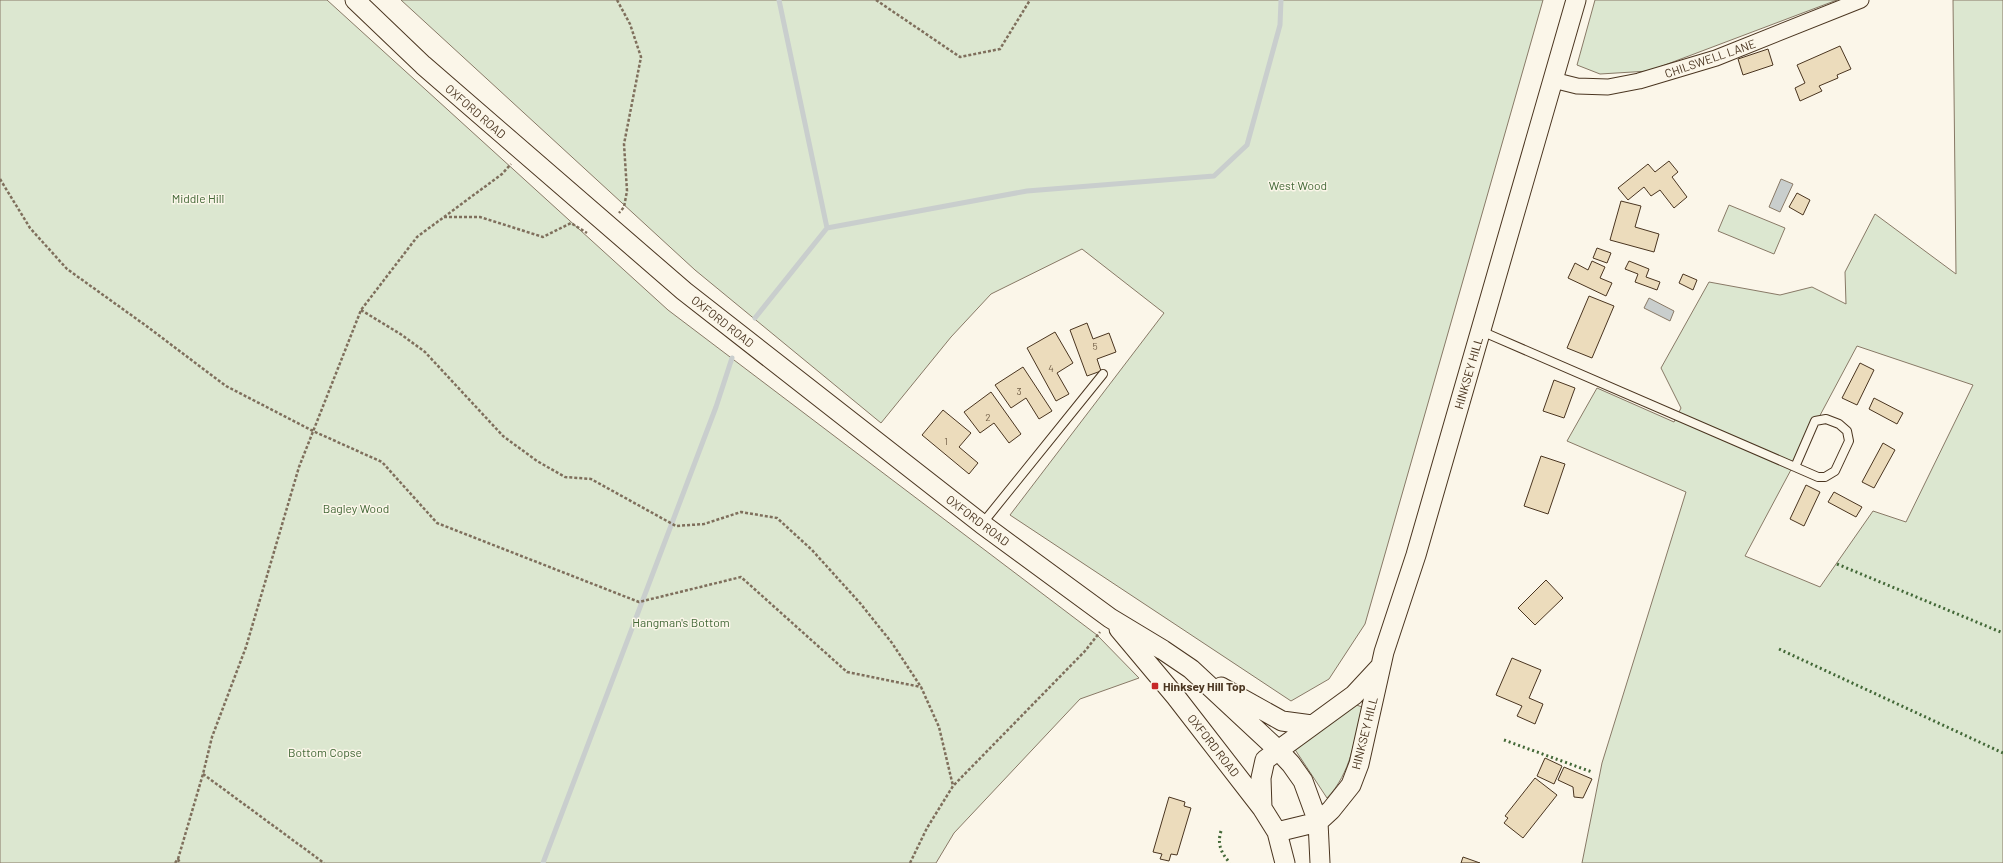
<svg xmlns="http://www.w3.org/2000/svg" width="2003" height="863" viewBox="0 0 2003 863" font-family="Barlow,sans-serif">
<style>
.green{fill:#dce7d0;stroke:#887966;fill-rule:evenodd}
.water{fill:#c9cecd;stroke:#887966}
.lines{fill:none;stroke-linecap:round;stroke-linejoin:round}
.stream{stroke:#c9cecd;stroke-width:5}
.building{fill:#ecdcbc;stroke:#4a3520}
.service-casing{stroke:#4a3520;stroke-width:10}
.minor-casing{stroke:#4a3520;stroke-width:17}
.tertiary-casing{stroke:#4a3520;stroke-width:21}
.path{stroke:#7f6f5c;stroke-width:2.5;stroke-dasharray:3 2;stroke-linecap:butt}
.service{stroke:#fbf6e9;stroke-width:8}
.minor{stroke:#fbf6e9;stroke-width:15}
.tertiary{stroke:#fbf6e9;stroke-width:19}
.hedge{stroke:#436837;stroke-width:3;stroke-dasharray:2 3;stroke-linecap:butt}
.poi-dot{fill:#c62828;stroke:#fbf6e9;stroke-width:1.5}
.labels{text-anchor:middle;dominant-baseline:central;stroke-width:3;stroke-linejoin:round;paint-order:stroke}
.number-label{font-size:10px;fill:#725f47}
.street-label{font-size:12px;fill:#4a3520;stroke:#fbf6e9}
.park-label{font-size:12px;fill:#436837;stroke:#fbf6e9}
.poi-label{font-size:12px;font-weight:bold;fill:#4a3520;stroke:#fbf6e9;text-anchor:start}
</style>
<rect width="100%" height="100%" fill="#fbf6e9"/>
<path class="green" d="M 0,0 L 327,0 L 668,310 L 1097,635 L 1139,678 L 1080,699 L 954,833 L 936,863 L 0,863 Z
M 401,0 L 1543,0 L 1365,624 L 1329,679 L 1291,701 L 1010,515 L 1164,313 L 1082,249 L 991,294 L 951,337 L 881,423 L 695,270 Z
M 1595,0 L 1837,0 L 1649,71 L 1600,74 L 1577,65 Z
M 1953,0 L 2003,0 L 2003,863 L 1582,863 L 1602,763 L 1686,492 L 1567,441 L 1597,388 L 1674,422 L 1681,408 L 1661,368 L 1709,282 L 1780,295 L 1812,287 L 1846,304 L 1845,272 L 1875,214 L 1956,274 ZM 1857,346 L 1973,385 L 1906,522 L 1873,511 L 1820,587 L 1745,556 Z
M 1729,205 L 1785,228 L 1774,254 L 1718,231 Z
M 1354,704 L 1362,707 C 1355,739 1351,773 1327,798 L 1294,748 Z"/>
<path class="water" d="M 1781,179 L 1793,184 L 1780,212 L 1769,207 Z
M 1649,298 L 1674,311 L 1670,321 L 1644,308 Z"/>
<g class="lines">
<path class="stream" d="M 827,228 L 1027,191 L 1214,176 L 1247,145 L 1280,25 L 1281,0
M 755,318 L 827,228 L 779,0
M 543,863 L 716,407 L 732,358"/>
</g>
<path class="building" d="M 1840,46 L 1851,69 L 1837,75 L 1838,78 L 1819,86 L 1822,91 L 1800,101 L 1795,88 L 1805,83 L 1797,65 Z
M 1768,49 L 1773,65 L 1743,75 L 1738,59 Z
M 1669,161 L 1678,172 L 1672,177 L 1687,197 L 1674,208 L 1660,190 L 1651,196 L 1644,187 L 1628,200 L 1618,188 L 1648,164 L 1655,172 Z
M 1797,193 L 1810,200 L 1803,215 L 1789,207 Z
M 1621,201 L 1641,206 L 1635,227 L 1659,234 L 1654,252 L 1610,240 Z
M 1597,248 L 1611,253 L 1607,263 L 1593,258 Z
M 1592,261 L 1605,267 L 1600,278 L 1612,283 L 1606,296 L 1568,278 L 1575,263 L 1588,270 Z
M 1629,261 L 1649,269 L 1646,277 L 1660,282 L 1657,290 L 1635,282 L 1638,274 L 1625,269 Z
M 1683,274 L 1697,280 L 1693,290 L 1679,283 Z
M 1589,296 L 1614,306 L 1592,358 L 1567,348 Z
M 1087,323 L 1093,339 L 1109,333 L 1116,352 L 1097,359 L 1101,371 L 1087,376 L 1070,330 Z
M 1055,332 L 1073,363 L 1057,373 L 1069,394 L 1056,401 L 1027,348 Z
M 1860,363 L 1874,370 L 1857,405 L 1842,398 Z
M 1023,367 L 1052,411 L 1039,419 L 1026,398 L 1011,408 L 995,385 Z
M 1554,380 L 1575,388 L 1564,418 L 1543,411 Z
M 991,392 L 1021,434 L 1009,443 L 994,423 L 980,433 L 964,412 Z
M 1874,398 L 1903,413 L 1897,424 L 1869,409 Z
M 943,410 L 971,433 L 959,447 L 978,463 L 969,474 L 922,435 Z
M 1883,443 L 1895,450 L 1874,488 L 1862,482 Z
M 1541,456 L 1565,464 L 1548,514 L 1524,506 Z
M 1806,485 L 1820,492 L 1804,526 L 1790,519 Z
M 1834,492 L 1862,507 L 1856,517 L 1828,502 Z
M 1546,580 L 1563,598 L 1535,625 L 1518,608 Z
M 1512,658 L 1541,670 L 1529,698 L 1543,704 L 1535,724 L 1517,716 L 1522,706 L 1496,695 Z
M 1545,758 L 1562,766 L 1554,784 L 1537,776 Z
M 1564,767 L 1592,779 L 1583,798 L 1574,797 L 1573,787 L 1558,780 Z
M 1535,778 L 1557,795 L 1523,838 L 1504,823 L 1508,818 L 1505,816 Z
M 1169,797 L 1185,802 L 1184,806 L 1191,808 L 1177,855 L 1171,854 L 1169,861 L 1160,859 L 1162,854 L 1153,852 Z
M 1463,857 L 1480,863 L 1461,863 Z"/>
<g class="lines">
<g class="service-casing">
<path id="service" d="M 1481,331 L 1795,467 L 1818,477 L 1825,477 L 1835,471 L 1849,441 L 1847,431 L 1839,424 L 1826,419 L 1815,421 L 1795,467
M 982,524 L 1103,374"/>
</g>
<g class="minor-casing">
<path id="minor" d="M 1553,80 L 1577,86 L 1608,87 L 1639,81 L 1716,58 L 1861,0"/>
</g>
<g class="tertiary-casing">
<path id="tertiary" d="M 355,0 L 423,65 L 684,291 L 982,524 L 1110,618 L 1163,650 L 1191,669 L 1277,749 L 1291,764 L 1303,781 L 1318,822 L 1320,863
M 1119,629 L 1176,697 L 1262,808 L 1277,832 L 1285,863
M 1221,687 L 1282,721 L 1312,725
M 1262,808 L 1261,778 L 1265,760 L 1354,695 L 1380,667
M 1277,832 L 1318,822 L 1331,810 L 1351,785 L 1359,764 L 1384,652 L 1416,555 L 1576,0"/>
</g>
<path class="path" d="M 617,0 L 630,24 L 641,57 L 624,144 L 627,191 L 624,207 L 619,213
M 876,0 L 960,57 L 1000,49 L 1030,0
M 0,179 L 30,228 L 67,269 L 145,325 L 226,386 L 313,431 L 382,462 L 437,523 L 639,602 L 741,577 L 847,672 L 921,687
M 444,217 L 480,217 L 543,237 L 571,223 L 587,233
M 361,310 L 402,335 L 425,352 L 503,436 L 537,461 L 565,477 L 591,479 L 676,526 L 704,524 L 741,512 L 777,518 L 812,550 L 860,603 L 892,643 L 921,687 L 939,727 L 953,786
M 203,774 L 324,863
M 178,859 L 180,863
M 175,863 L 178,859 L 203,774 L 212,737 L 246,647 L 299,467 L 361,310 L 417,237 L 502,174 L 511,164
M 910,863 L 927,828 L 953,786 L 1085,651 L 1100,632"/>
<use href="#service" class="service"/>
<use href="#minor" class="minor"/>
<use href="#tertiary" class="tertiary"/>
<path class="hedge" d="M 1837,564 L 2003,633
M 1779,649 L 2003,753
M 1504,740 L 1592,772
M 1221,831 C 1217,844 1221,853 1230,863"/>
</g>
<rect class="poi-dot" x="1151" y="682" width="8" height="8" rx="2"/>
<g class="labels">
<g class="number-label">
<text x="1095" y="346">5</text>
<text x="1051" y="368">4</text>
<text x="1019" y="391">3</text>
<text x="988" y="417">2</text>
<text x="946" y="441">1</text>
</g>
<g class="street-label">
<text transform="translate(1710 58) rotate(-19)">CHILSWELL LANE</text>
<text transform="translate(476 111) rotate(41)">OXFORD ROAD</text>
<text transform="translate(723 321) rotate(38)">OXFORD ROAD</text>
<text transform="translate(1468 373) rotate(-74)">HINKSEY HILL</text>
<text transform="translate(978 520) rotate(37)">OXFORD ROAD</text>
<text transform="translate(1364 733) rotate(-76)">HINKSEY HILL</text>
<text transform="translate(1214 745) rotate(52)">OXFORD ROAD</text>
</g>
<g class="park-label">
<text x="1298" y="185">West Wood</text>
<text x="198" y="198">Middle Hill</text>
<text x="356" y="508">Bagley Wood</text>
<text x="681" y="622">Hangman's Bottom</text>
<text x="325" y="752">Bottom Copse</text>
</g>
<g class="poi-label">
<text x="1163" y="686">Hinksey Hill Top</text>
</g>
</g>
</svg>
